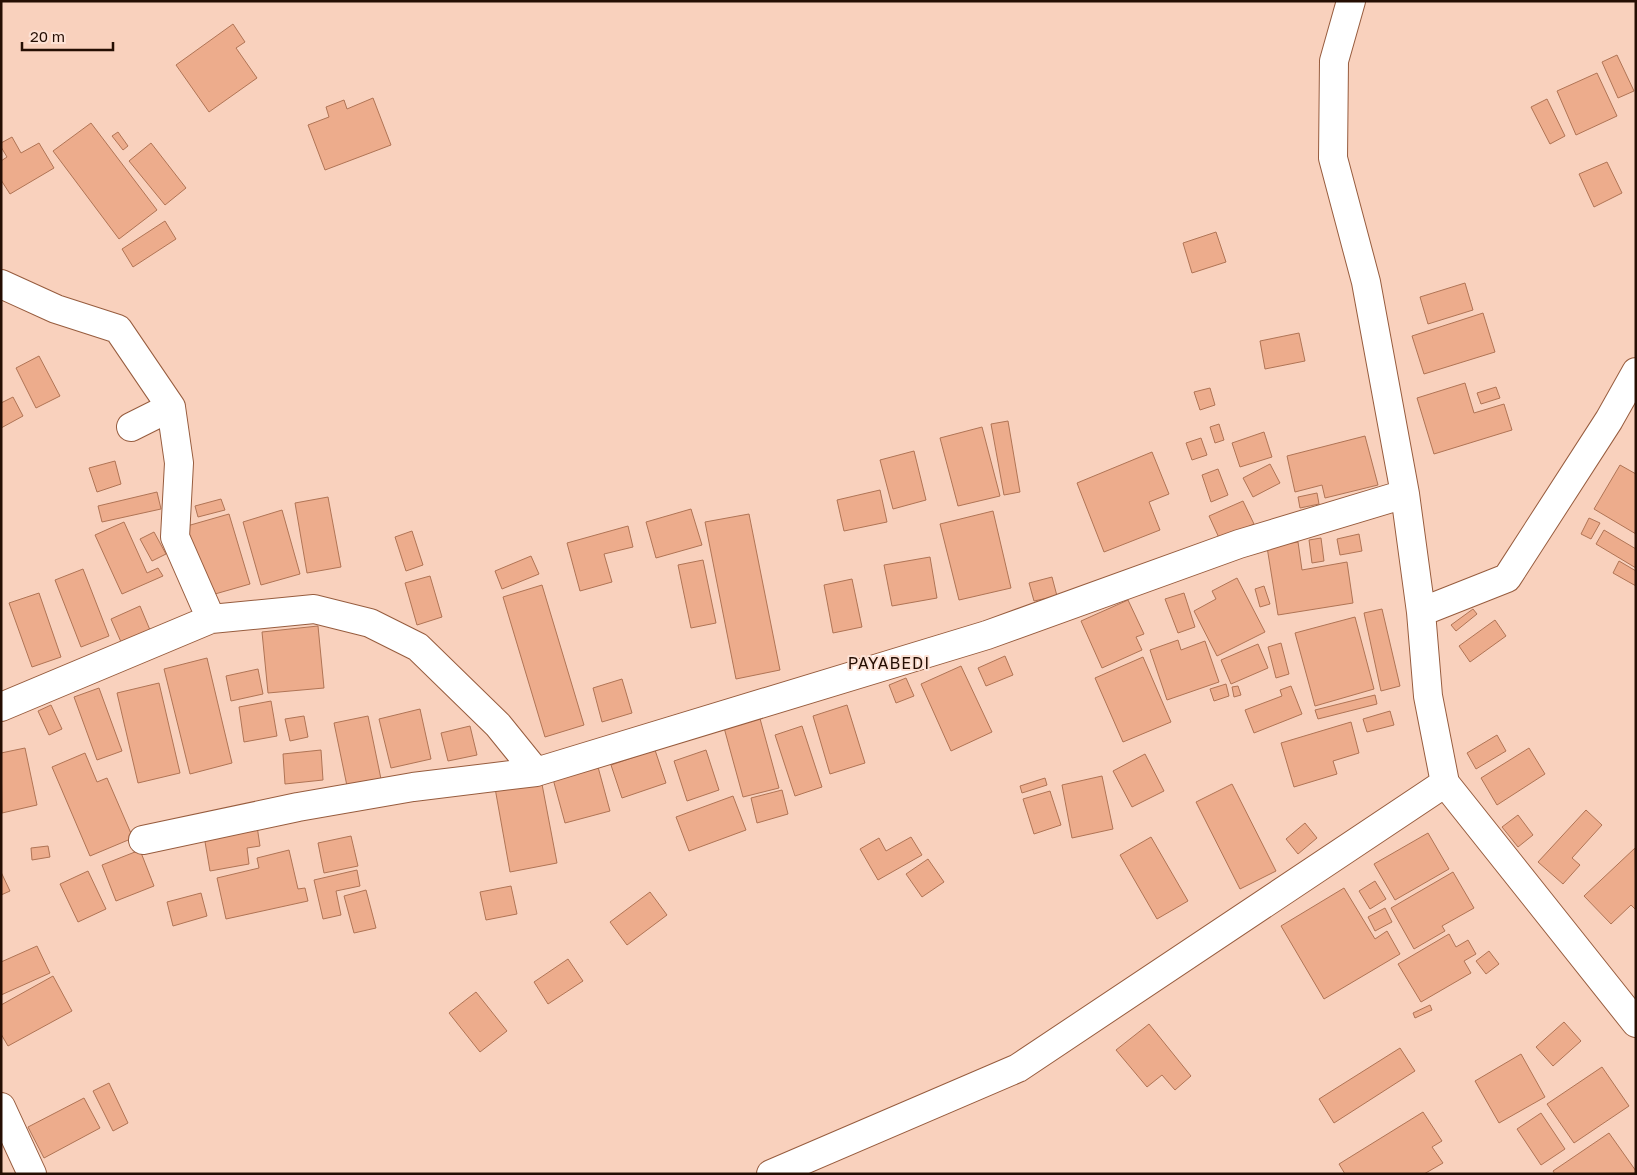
<svg xmlns="http://www.w3.org/2000/svg" width="1637" height="1175" viewBox="0 0 1637 1175" font-family="'Golos Text',sans-serif">
<style>
.building{fill:#edac8c;stroke:#b07455}
.lines{fill:none;stroke-linecap:round;stroke-linejoin:round}
.minor-casing{stroke:#975c3e;stroke-width:30}
.minor{stroke:#fff;stroke-width:28}
.labels{text-anchor:middle;dominant-baseline:central;stroke-width:4;stroke-linejoin:round;paint-order:stroke}
.quarter-label{font-size:16px;letter-spacing:1px;fill:#250e03;stroke:#fde1d4}
</style>
<rect width="100%" height="100%" fill="#f9d1bd"/>
<path class="building" d="M 233,24 L 245,42 L 236,48 L 257,78 L 209,112 L 176,65 Z
M 1617,55 L 1634,91 L 1618,98 L 1602,62 Z
M 1597,73 L 1617,116 L 1576,135 L 1557,91 Z
M 373,98 L 391,145 L 325,170 L 308,125 L 329,117 L 326,107 L 344,100 L 347,109 Z
M 1547,99 L 1565,136 L 1550,144 L 1531,107 Z
M 91,123 L 157,210 L 119,239 L 53,151 Z
M 118,132 L 128,146 L 123,150 L 112,136 Z
M 12,137 L 21,153 L 39,143 L 54,168 L 10,194 L 1,180 L 1,161 L 7,157 L 1,147 L 1,143 Z
M 151,143 L 186,188 L 165,205 L 129,161 Z
M 1607,162 L 1622,193 L 1594,207 L 1579,174 Z
M 165,221 L 176,239 L 133,267 L 122,249 Z
M 1216,232 L 1226,262 L 1192,273 L 1183,243 Z
M 1465,283 L 1473,310 L 1428,324 L 1420,297 Z
M 1483,313 L 1495,352 L 1424,374 L 1412,336 Z
M 1299,333 L 1305,361 L 1265,369 L 1260,341 Z
M 39,356 L 60,396 L 36,408 L 16,368 Z
M 1465,383 L 1474,413 L 1504,404 L 1512,430 L 1434,454 L 1417,398 Z
M 1496,387 L 1500,398 L 1481,404 L 1477,393 Z
M 1210,388 L 1215,405 L 1200,410 L 1194,392 Z
M 13,397 L 23,416 L 1,428 L 1,403 Z
M 1008,421 L 1020,492 L 1004,495 L 991,424 Z
M 1219,424 L 1224,440 L 1215,443 L 1210,427 Z
M 982,427 L 1000,496 L 958,506 L 940,438 Z
M 1264,432 L 1272,457 L 1240,467 L 1232,443 Z
M 1365,436 L 1378,485 L 1325,498 L 1322,485 L 1295,492 L 1287,456 Z
M 1201,438 L 1207,455 L 1192,460 L 1186,443 Z
M 914,451 L 926,500 L 893,509 L 880,460 Z
M 1152,452 L 1169,494 L 1149,502 L 1160,530 L 1104,552 L 1077,483 Z
M 115,461 L 121,484 L 97,492 L 89,468 Z
M 1270,464 L 1280,483 L 1253,497 L 1243,478 Z
M 1620,465 L 1636,474 L 1636,534 L 1594,509 Z
M 1218,469 L 1228,495 L 1211,502 L 1202,475 Z
M 880,490 L 887,522 L 844,531 L 837,500 Z
M 157,492 L 161,509 L 102,522 L 98,506 Z
M 1317,493 L 1319,504 L 1300,508 L 1298,497 Z
M 328,497 L 341,567 L 307,573 L 295,503 Z
M 221,499 L 225,510 L 198,517 L 195,506 Z
M 1243,501 L 1254,524 L 1220,540 L 1209,516 Z
M 691,509 L 702,545 L 656,558 L 646,522 Z
M 282,510 L 300,574 L 261,585 L 243,522 Z
M 993,511 L 1011,588 L 959,600 L 940,524 Z
M 229,514 L 250,584 L 208,596 L 187,526 Z
M 749,514 L 780,670 L 736,679 L 705,522 Z
M 1589,518 L 1600,523 L 1591,539 L 1581,534 Z
M 124,522 L 147,573 L 158,568 L 163,576 L 122,594 L 95,535 Z
M 628,526 L 633,547 L 604,554 L 612,582 L 580,591 L 567,543 Z
M 1604,530 L 1636,549 L 1636,568 L 1596,544 Z
M 412,531 L 423,565 L 406,571 L 395,537 Z
M 154,532 L 166,554 L 152,561 L 140,539 Z
M 1359,534 L 1362,551 L 1340,555 L 1337,539 Z
M 1321,538 L 1324,561 L 1312,563 L 1309,540 Z
M 1298,542 L 1302,570 L 1347,562 L 1353,603 L 1278,615 L 1267,547 Z
M 531,556 L 539,574 L 502,589 L 495,571 Z
M 930,557 L 937,598 L 892,606 L 884,565 Z
M 703,560 L 716,623 L 691,628 L 678,565 Z
M 1619,561 L 1636,571 L 1636,586 L 1613,573 Z
M 83,569 L 109,636 L 81,647 L 55,580 Z
M 430,576 L 442,617 L 417,625 L 405,583 Z
M 1052,577 L 1057,596 L 1034,601 L 1029,583 Z
M 1237,578 L 1265,632 L 1217,656 L 1194,611 L 1216,599 L 1212,591 Z
M 852,579 L 862,627 L 833,633 L 824,585 Z
M 542,585 L 584,725 L 545,737 L 503,597 Z
M 1264,586 L 1270,604 L 1260,607 L 1255,589 Z
M 39,593 L 61,657 L 32,667 L 9,603 Z
M 1184,593 L 1195,627 L 1178,633 L 1165,599 Z
M 1128,600 L 1144,634 L 1136,637 L 1142,650 L 1102,668 L 1081,621 Z
M 140,606 L 150,630 L 121,642 L 111,619 Z
M 1382,609 L 1400,686 L 1381,691 L 1364,613 Z
M 1473,609 L 1477,614 L 1456,631 L 1451,625 Z
M 1355,617 L 1374,689 L 1315,706 L 1295,633 Z
M 1495,620 L 1506,636 L 1470,662 L 1459,646 Z
M 318,626 L 324,688 L 268,693 L 262,632 Z
M 1178,640 L 1181,650 L 1205,641 L 1219,682 L 1167,700 L 1150,650 Z
M 1281,643 L 1289,674 L 1276,678 L 1268,647 Z
M 1258,644 L 1268,668 L 1231,684 L 1221,660 Z
M 1005,656 L 1013,675 L 986,686 L 978,668 Z
M 1143,657 L 1171,722 L 1123,742 L 1095,678 Z
M 207,658 L 232,763 L 190,774 L 164,669 Z
M 961,666 L 992,732 L 951,751 L 921,684 Z
M 258,669 L 263,694 L 231,701 L 226,676 Z
M 906,678 L 914,696 L 896,703 L 889,685 Z
M 622,679 L 632,713 L 602,722 L 593,688 Z
M 159,683 L 180,773 L 138,783 L 117,693 Z
M 1226,684 L 1229,696 L 1214,701 L 1210,689 Z
M 1238,686 L 1241,695 L 1234,697 L 1232,687 Z
M 1291,686 L 1302,714 L 1254,733 L 1245,710 L 1282,696 L 1280,690 Z
M 99,688 L 122,751 L 97,760 L 74,697 Z
M 1375,695 L 1377,704 L 1318,719 L 1315,710 Z
M 271,701 L 277,736 L 244,742 L 239,707 Z
M 51,705 L 62,729 L 49,735 L 38,711 Z
M 847,705 L 865,763 L 830,774 L 813,716 Z
M 420,709 L 431,759 L 391,768 L 379,719 Z
M 1390,711 L 1394,725 L 1367,732 L 1363,719 Z
M 759,715 L 779,788 L 743,797 L 723,724 Z
M 304,716 L 308,737 L 290,741 L 285,719 Z
M 368,716 L 381,779 L 347,786 L 334,723 Z
M 1351,722 L 1359,753 L 1333,761 L 1337,774 L 1294,787 L 1281,743 Z
M 470,726 L 477,755 L 448,761 L 441,733 Z
M 802,726 L 822,787 L 795,796 L 775,735 Z
M 1497,735 L 1506,751 L 1476,769 L 1467,753 Z
M 25,748 L 37,805 L 2,813 L 1,753 Z
M 1529,748 L 1545,774 L 1497,805 L 1481,778 Z
M 321,750 L 323,780 L 285,784 L 283,754 Z
M 655,750 L 666,783 L 622,798 L 611,765 Z
M 706,750 L 719,790 L 687,801 L 674,761 Z
M 85,753 L 97,782 L 107,778 L 133,838 L 90,856 L 52,767 Z
M 1145,754 L 1164,791 L 1132,807 L 1113,771 Z
M 598,767 L 610,811 L 565,823 L 553,779 Z
M 1102,776 L 1113,829 L 1072,838 L 1062,785 Z
M 1045,778 L 1047,785 L 1022,793 L 1020,786 Z
M 541,779 L 557,863 L 510,872 L 495,788 Z
M 1232,784 L 1276,871 L 1240,889 L 1196,802 Z
M 782,790 L 788,814 L 757,823 L 751,798 Z
M 1050,791 L 1061,825 L 1034,834 L 1023,799 Z
M 733,796 L 746,830 L 689,851 L 676,817 Z
M 1586,810 L 1602,825 L 1572,858 L 1580,865 L 1563,884 L 1538,862 Z
M 1518,815 L 1533,835 L 1518,847 L 1502,827 Z
M 1305,823 L 1317,838 L 1298,854 L 1286,839 Z
M 257,826 L 260,846 L 247,848 L 249,864 L 210,871 L 204,836 Z
M 1428,833 L 1449,869 L 1395,900 L 1374,864 Z
M 351,836 L 358,866 L 324,873 L 318,843 Z
M 911,837 L 922,855 L 878,880 L 860,849 L 879,838 L 886,851 Z
M 1151,837 L 1188,901 L 1157,919 L 1120,855 Z
M 48,846 L 50,857 L 32,860 L 31,848 Z
M 1635,848 L 1636,910 L 1631,905 L 1611,924 L 1584,896 Z
M 140,850 L 154,886 L 116,901 L 102,865 Z
M 289,850 L 298,889 L 305,888 L 308,901 L 226,919 L 217,878 L 259,868 L 257,858 Z
M 928,859 L 944,882 L 922,897 L 906,874 Z
M 357,870 L 360,886 L 336,891 L 341,915 L 323,919 L 314,880 Z
M 88,871 L 106,909 L 78,922 L 60,884 Z
M 1,872 L 10,891 L 1,895 Z
M 1453,872 L 1474,908 L 1442,926 L 1445,931 L 1414,949 L 1391,908 Z
M 1375,881 L 1386,899 L 1370,909 L 1359,891 Z
M 511,886 L 517,914 L 486,920 L 480,892 Z
M 1344,888 L 1375,939 L 1387,931 L 1400,954 L 1324,999 L 1281,926 Z
M 366,890 L 376,928 L 354,933 L 344,896 Z
M 650,892 L 667,915 L 627,945 L 610,922 Z
M 201,893 L 207,916 L 173,926 L 167,902 Z
M 1385,908 L 1392,922 L 1375,931 L 1368,917 Z
M 1449,934 L 1456,947 L 1468,940 L 1476,954 L 1464,961 L 1471,973 L 1421,1002 L 1398,964 Z
M 37,946 L 50,973 L 1,995 L 1,962 Z
M 1489,951 L 1499,964 L 1486,974 L 1476,961 Z
M 568,959 L 583,981 L 548,1004 L 534,982 Z
M 53,976 L 72,1011 L 8,1046 L 1,1034 L 1,1005 Z
M 476,992 L 507,1031 L 480,1052 L 449,1013 Z
M 1430,1005 L 1432,1010 L 1415,1018 L 1413,1013 Z
M 1564,1022 L 1581,1041 L 1553,1066 L 1536,1047 Z
M 1149,1024 L 1191,1076 L 1175,1090 L 1162,1075 L 1147,1087 L 1116,1050 Z
M 1400,1048 L 1415,1071 L 1334,1123 L 1319,1099 Z
M 1521,1054 L 1545,1097 L 1499,1123 L 1475,1081 Z
M 1602,1067 L 1629,1106 L 1574,1143 L 1547,1104 Z
M 109,1083 L 128,1123 L 113,1131 L 93,1091 Z
M 84,1098 L 100,1128 L 44,1158 L 28,1127 Z
M 1423,1112 L 1442,1141 L 1432,1147 L 1443,1163 L 1424,1174 L 1345,1174 L 1339,1164 Z
M 1541,1113 L 1565,1149 L 1541,1165 L 1517,1129 Z
M 1609,1133 L 1636,1171 L 1636,1173 L 1555,1174 L 1553,1171 Z"/>
<g class="lines">
<g class="minor-casing">
<path id="minor" d="M 1351,1 L 1334,61 L 1333,158 L 1366,282 L 1405,494 L 1421,612 L 1428,696 L 1445,783 L 1636,1023
M 1,284 L 56,309 L 118,329 L 171,407 L 179,463 L 175,537 L 211,619
M 131,427 L 171,407
M 1421,612 L 1507,578 L 1609,420 L 1636,372
M 1,707 L 211,619 L 314,609 L 370,623 L 418,647 L 498,725 L 536,772 L 987,635 L 1239,544 L 1405,494
M 143,840 L 298,807 L 413,787 L 536,772
M 1,1107 L 32,1174
M 771,1174 L 1018,1068 L 1445,783"/>
</g>
<use href="#minor" class="minor"/>
</g>
<g class="labels">
<g class="quarter-label">
<text x="889" y="663">PAYABEDI</text>
</g>
</g>
<rect width="1637" height="1175" fill="none" stroke="#250e03" stroke-width="5"/>
<path d="M22 42v8h91v-8" fill="none" stroke="#250e03" stroke-width="2.5"/>
<text x="30" y="42" font-size="15" fill="#250e03" stroke="#fde1d4" stroke-width="4" paint-order="stroke">20 m</text>
</svg>
